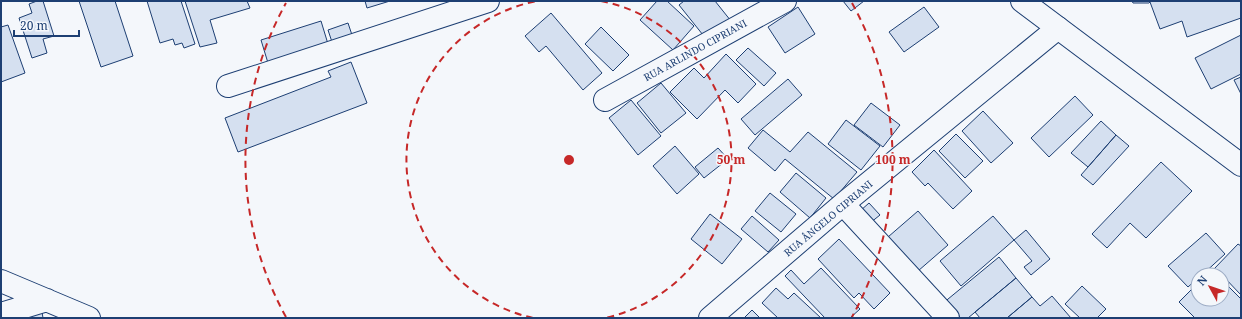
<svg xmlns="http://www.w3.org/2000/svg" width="1242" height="319" viewBox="0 0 1242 319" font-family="'Noto Serif',serif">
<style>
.building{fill:#d5e0f0;stroke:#1d3f73}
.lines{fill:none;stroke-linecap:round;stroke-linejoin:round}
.minor-casing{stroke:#1d3f73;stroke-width:24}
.major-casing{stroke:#1d3f73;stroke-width:24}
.minor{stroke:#f4f7fb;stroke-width:22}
.major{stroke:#f4f7fb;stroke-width:22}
.ring{fill:none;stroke:#c62828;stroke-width:2;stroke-dasharray:7 5}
.labels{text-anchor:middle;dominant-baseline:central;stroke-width:3;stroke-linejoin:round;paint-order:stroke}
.street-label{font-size:10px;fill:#1d3f73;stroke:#f4f7fb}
.centre{fill:#c62828;stroke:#f4f7fb;stroke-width:2}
.ring-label{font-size:12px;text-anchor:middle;font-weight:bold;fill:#c62828;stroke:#f4f7fb;stroke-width:3;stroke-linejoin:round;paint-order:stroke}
</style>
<rect width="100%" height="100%" fill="#f4f7fb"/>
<path class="building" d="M 37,1 L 43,1 L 54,36 L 43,39 L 47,53 L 32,58 L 19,18 L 32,13 L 29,4 Z
M 79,1 L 115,1 L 133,56 L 101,67 Z
M 147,1 L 181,1 L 195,44 L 184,48 L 182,43 L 175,45 L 173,39 L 160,43 Z
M 185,1 L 247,1 L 250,8 L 210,20 L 217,43 L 200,47 Z
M 365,1 L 390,1 L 367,8 Z
M 657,1 L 667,1 L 694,26 L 673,50 L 640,20 Z
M 684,1 L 715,1 L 731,21 L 707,40 L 679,5 Z
M 843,1 L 864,1 L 851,11 Z
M 1132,1 L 1241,1 L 1241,18 L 1187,37 L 1182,21 L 1160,29 L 1150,2 L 1149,3 L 1133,3 Z
M 798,7 L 815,34 L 785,53 L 768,27 Z
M 924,7 L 939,27 L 904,52 L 889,32 Z
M 551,13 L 602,73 L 583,90 L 546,46 L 539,52 L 525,36 Z
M 321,21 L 328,44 L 268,63 L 261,40 Z
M 348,23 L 352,35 L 332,42 L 328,30 Z
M 8,25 L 25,73 L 1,82 L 1,27 Z
M 601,27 L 629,55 L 613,71 L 585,44 Z
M 1241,35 L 1241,74 L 1211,89 L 1195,58 Z
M 748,48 L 776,73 L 764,86 L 736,60 Z
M 726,54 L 756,84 L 738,103 L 725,90 L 697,119 L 670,92 L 694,68 L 704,78 Z
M 351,62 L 367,103 L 238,152 L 225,118 L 331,77 L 328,71 Z
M 1241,77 L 1241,94 L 1234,80 Z
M 788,79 L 802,95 L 755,135 L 741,119 Z
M 661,83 L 686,113 L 661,133 L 637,103 Z
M 1075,96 L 1093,115 L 1049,157 L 1031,138 Z
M 631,100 L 661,136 L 638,155 L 609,118 Z
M 871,103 L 900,125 L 883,147 L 854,125 Z
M 983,111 L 1013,143 L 991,163 L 962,131 Z
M 846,120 L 880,146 L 861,170 L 828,144 Z
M 1101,121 L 1116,135 L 1088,167 L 1071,153 Z
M 763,130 L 790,152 L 808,132 L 857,172 L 834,199 L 785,159 L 775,171 L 748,148 Z
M 956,134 L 983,161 L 965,178 L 939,151 Z
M 1116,135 L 1129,146 L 1093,185 L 1081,175 Z
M 675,146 L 699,174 L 677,194 L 653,166 Z
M 718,148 L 728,159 L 704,178 L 695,167 Z
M 934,150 L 972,191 L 953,209 L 928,183 L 925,186 L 912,172 Z
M 1161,162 L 1192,191 L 1146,238 L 1130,223 L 1107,248 L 1092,234 Z
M 796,173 L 826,198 L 810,218 L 780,192 Z
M 770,193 L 796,214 L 781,232 L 755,211 Z
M 869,203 L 880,215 L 870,223 L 860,211 Z
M 918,211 L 948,245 L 918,271 L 888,237 Z
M 710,214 L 742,239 L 722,264 L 691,239 Z
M 752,216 L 779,240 L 768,252 L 741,229 Z
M 993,216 L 1014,240 L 961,286 L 940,261 Z
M 1026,230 L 1050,259 L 1031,275 L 1024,267 L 1032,261 L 1014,240 Z
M 1206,233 L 1225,254 L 1202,275 L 1198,275 L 1198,278 L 1188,287 L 1168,266 Z
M 839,239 L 890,293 L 874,309 L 859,293 L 854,298 L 818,259 Z
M 1238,244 L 1241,246 L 1241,295 L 1222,275 L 1214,269 Z
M 999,257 L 1016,278 L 968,318 L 953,318 L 942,304 Z
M 821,268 L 860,309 L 850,318 L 825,318 L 785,276 L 791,270 L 804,284 Z
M 1016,278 L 1032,297 L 1007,318 L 980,318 L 975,312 Z
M 1222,280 L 1241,299 L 1241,318 L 1195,318 L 1179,302 L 1198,283 L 1198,299 L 1222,299 Z
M 1082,286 L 1106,309 L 1097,318 L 1080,318 L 1065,304 Z
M 776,288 L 788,299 L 794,293 L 821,318 L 778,318 L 762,303 Z
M 1052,296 L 1071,318 L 1007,318 L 1032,297 L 1040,306 Z
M 752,310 L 760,318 L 744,318 Z
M 42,312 L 43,318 L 20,318 Z"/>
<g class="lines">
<g class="minor-casing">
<path id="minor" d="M 228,86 L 488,1
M 605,100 L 785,1
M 843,204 L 948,318
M 1,281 L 89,318
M 1,314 L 47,300
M 710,318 L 843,204 L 1058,28"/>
</g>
<g class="major-casing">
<path id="major" d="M 1022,1 L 1241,165"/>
</g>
<use href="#minor" class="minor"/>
<use href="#major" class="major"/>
</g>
<g class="ring">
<path d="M533 318A162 162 0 0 1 537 1M601 1A162 162 0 0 1 605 318"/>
<path d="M286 317A324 324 0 0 1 286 3M852 3A324 324 0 0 1 852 317"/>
</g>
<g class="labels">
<g class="street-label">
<text transform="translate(695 50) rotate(-29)">RUA ARLINDO CIPRIANI</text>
<text transform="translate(828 218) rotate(-40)">RUA ÂNGELO CIPRIANI</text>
</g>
</g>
<circle cx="569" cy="160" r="6" class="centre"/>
<g class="ring-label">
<text x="731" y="164">50 m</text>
<text x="893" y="164">100 m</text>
</g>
<rect width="1242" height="319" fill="none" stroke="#1d3f73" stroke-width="4"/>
<g transform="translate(1210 287) rotate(310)"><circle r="19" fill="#f4f7fb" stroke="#9eadc5"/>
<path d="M0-3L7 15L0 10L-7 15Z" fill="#c62828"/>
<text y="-6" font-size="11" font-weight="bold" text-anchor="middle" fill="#1d3f73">N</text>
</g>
<path d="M14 30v6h65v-6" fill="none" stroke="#1d3f73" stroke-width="2"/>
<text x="20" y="30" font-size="12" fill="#1d3f73" stroke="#f4f7fb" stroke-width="3" paint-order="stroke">20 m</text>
</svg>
